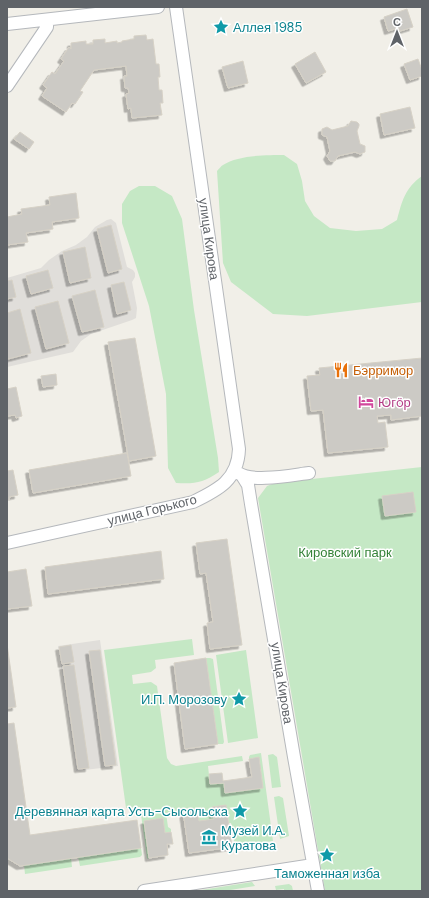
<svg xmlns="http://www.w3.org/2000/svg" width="429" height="898" viewBox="0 0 429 898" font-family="'DM Sans',sans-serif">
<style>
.industrial{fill:#e0deda}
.green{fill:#c5e8c5}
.building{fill:#cccac5;stroke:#d6d1c6;filter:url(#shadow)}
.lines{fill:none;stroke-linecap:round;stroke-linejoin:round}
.minor-casing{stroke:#b5b8bc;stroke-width:14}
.minor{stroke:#fff;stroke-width:12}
.labels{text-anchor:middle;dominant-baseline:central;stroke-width:3;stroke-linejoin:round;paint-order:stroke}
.culture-label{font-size:13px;fill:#0d838f;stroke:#fff;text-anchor:start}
.street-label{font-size:13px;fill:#5f6368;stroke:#fff}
.food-label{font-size:13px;fill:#c56008;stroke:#fff;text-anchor:start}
.hotel-label{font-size:13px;fill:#b23c85;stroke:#fff;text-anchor:start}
.park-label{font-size:13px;fill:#348238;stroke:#fff}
</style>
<defs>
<filter id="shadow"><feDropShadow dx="-3.5" dy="3.5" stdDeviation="0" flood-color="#0004"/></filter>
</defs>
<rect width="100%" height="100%" fill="#f1efe8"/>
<path class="industrial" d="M 111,219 L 116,223 L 127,267 L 133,270 L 135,273 L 135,277 L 132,282 L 137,308 L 136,318 L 132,320 L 91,334 L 81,341 L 73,352 L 7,367 L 7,278 L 41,268 L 49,260 L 62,251 L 76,245 L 87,237 L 95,227 L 107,220 Z
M 100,640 L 118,766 L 76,771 L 58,646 Z"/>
<path class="green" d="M 284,155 L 297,164 L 302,181 L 305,201 L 314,216 L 330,228 L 356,231 L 382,229 L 397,220 C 402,201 405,188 422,176 L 422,302 L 307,316 L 273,314 L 231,282 L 223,263 L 217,171 C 219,169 221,166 223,165 C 238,155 267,155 284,155 Z
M 139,186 L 155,186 L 172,196 L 182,219 L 194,310 L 218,458 L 219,472 C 203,483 195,484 176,483 L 168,468 L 166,394 L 149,306 L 122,223 L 122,204 L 130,191 Z
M 422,467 L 422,891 L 325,891 L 258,498 L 267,486 L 275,483 Z
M 192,639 L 194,655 L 155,660 L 156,668 L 151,672 L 132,675 L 133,684 L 151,682 L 157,686 L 167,758 L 171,764 L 176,766 L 242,756 L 243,761 L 208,766 L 210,784 L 224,783 L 225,793 L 263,788 L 259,758 L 249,759 L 249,757 L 250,755 L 261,753 L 273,841 L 235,846 L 231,823 L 229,823 L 226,805 L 212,807 L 214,819 L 199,821 L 197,809 L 166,813 L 168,827 L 171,829 L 171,832 L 165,833 L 163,818 L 144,821 L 149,858 L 147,859 L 140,807 L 126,808 L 104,650 Z
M 246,650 L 258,738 L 228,743 L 216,655 Z
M 206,658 L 210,658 L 213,659 L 224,742 L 223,744 L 218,744 Z
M 273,754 L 277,757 L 281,787 L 272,788 L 268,755 Z
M 279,796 L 283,798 L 289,836 L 280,839 L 274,797 Z
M 141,848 L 142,855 L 140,857 L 80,866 L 78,857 Z
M 71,858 L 72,867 L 25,874 L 24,865 Z
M 252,882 L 255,886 L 224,891 L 195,891 Z
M 289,884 L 292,886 L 293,891 L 284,891 L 284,889 L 276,890 L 275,886 Z"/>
<path class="building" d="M 407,9 L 413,27 L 400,31 L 398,28 L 388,31 L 384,17 Z
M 146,35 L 147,40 L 153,39 L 156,64 L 159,64 L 160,77 L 158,77 L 159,90 L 162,90 L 163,103 L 160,103 L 162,115 L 132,118 L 131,108 L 128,109 L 126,94 L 129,93 L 128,88 L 125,88 L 124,76 L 127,76 L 126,66 L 94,70 L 80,91 L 83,92 L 75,104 L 72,103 L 66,112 L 42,96 L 47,88 L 43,85 L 52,72 L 55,74 L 64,61 L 61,59 L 69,47 L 71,49 L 71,43 L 86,41 L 86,44 L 93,44 L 93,40 L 105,39 L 105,43 L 117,41 L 117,43 L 122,42 L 122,41 L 134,39 L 134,36 Z
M 315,52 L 326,72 L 306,83 L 295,64 Z
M 418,59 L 422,70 L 422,76 L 410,80 L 404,64 Z
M 243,61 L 248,83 L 228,88 L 222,67 Z
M 410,107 L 415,128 L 384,135 L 380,114 Z
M 351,121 L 357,122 L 359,124 L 359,126 L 357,131 L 360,144 L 365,146 L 365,152 L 360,154 L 355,152 L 338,156 L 335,161 L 330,161 L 327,156 L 330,151 L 327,137 L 322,135 L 322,129 L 327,127 L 332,130 L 348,126 Z
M 20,132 L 34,142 L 29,149 L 14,139 Z
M 76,193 L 79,218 L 52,222 L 53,229 L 26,233 L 28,242 L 7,245 L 7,217 L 22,214 L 21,209 L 50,205 L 49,197 Z
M 111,225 L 122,269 L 108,273 L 97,229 Z
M 85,247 L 91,278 L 70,283 L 63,252 Z
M 48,270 L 53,288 L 31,294 L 26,276 Z
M 12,280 L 16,297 L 7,299 L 7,281 Z
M 124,282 L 131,310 L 117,314 L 111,285 Z
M 95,290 L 104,327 L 82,332 L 72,296 Z
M 58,301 L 69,343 L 46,349 L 35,307 Z
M 20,309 L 31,353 L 8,359 L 7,354 L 7,313 Z
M 135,338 L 156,456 L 129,461 L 108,342 Z
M 422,358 L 422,416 L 391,420 L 391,415 L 377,416 L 378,423 L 385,422 L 388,447 L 328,453 L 323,410 L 311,411 L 307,376 L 320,375 L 319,368 Z
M 56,374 L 57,385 L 43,387 L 41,376 Z
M 16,387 L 22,416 L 16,418 L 15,415 L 7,416 L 7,389 Z
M 127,453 L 131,476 L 33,493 L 29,470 Z
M 13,470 L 18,495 L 9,497 L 9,500 L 7,500 L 7,471 Z
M 413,492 L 416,512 L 385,516 L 382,496 Z
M 227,539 L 242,645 L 210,649 L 207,623 L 213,622 L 206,573 L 200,574 L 196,543 Z
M 161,551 L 164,579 L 48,594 L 45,567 Z
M 26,569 L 32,606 L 7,609 L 7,572 Z
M 7,644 L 16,707 L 7,708 Z
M 71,645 L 74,662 L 62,664 L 59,647 Z
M 100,650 L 116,765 L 105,766 L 89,651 Z
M 206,658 L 218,744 L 185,749 L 174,663 Z
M 74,665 L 89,768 L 78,769 L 63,666 Z
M 14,723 L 30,835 L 137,820 L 141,848 L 20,866 L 7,858 L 7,724 Z
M 259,757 L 263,788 L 225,793 L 224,783 L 210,784 L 209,774 L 222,773 L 223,781 L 252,777 L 249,759 Z
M 226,805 L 232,847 L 189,853 L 183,811 L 197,809 L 199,821 L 214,819 L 212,807 Z
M 163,818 L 165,833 L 171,832 L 173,844 L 167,844 L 168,855 L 149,858 L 144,821 Z"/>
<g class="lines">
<g class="minor-casing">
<path id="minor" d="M 7,24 L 158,7
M 7,86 L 47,27 L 47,20
M 238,473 C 252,483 292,475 309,473
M 243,477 L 248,485 L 251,504 L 294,757 L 318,891
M 7,543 L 193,502 C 218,490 238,480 239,449 L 176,7
M 144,891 L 313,865"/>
</g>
<use href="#minor" class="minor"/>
</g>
<defs>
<g id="sight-bare" transform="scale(1.2)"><path d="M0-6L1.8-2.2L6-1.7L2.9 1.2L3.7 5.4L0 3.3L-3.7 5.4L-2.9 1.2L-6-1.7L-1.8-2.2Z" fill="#0f9aa8" stroke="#fff" stroke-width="2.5" paint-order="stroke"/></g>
<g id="restaurant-bare" transform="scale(1.2)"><path d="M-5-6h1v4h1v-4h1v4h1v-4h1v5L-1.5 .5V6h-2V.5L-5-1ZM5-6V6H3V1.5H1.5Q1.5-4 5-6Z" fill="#e8710a" stroke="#fff" stroke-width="2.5" paint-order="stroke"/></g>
<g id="hotel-bare" transform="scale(1.2)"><path d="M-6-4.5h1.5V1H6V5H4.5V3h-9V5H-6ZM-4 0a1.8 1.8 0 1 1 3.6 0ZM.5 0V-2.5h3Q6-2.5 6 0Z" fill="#d1479c" stroke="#fff" stroke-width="2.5" paint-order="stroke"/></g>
<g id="museum-bare" transform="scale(1.2)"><path d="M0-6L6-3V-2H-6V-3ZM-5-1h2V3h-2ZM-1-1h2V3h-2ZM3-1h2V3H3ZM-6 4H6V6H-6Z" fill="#0f9aa8" stroke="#fff" stroke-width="2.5" paint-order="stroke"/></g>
</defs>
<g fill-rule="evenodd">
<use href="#sight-bare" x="221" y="27"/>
<use href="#restaurant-bare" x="341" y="370"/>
<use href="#hotel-bare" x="366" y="402"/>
<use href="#sight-bare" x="239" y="699"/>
<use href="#sight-bare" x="240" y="811"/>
<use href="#museum-bare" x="209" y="837"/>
<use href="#sight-bare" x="327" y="855"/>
</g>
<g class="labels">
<g class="culture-label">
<text x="233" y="27">Аллея 1985</text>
<text x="227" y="699" text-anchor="end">И.П. Морозову</text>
<text x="228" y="811" text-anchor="end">Деревянная карта Усть-Сысольска</text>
<text x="221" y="830">Музей И.А.<tspan x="221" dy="15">Куратова</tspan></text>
<text x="327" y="873" text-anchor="middle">Таможенная изба</text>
</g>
<g class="street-label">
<text transform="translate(209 239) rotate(82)">улица Кирова</text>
<text transform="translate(152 510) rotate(-14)">улица Горького</text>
<text transform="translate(282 683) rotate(81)">улица Кирова</text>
</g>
<g class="food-label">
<text x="353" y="370">Бэрримор</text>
</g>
<g class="hotel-label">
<text x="378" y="402">Югöр</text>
</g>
<g class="park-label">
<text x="345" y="552">Кировский парк</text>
</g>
</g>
<rect width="429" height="898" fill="none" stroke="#5f6368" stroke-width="16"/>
<g transform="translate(397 32)" stroke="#ffffff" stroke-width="3" paint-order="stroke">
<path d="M0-3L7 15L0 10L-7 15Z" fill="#5f6368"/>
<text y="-6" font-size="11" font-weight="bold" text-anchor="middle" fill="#5f6368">С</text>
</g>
</svg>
